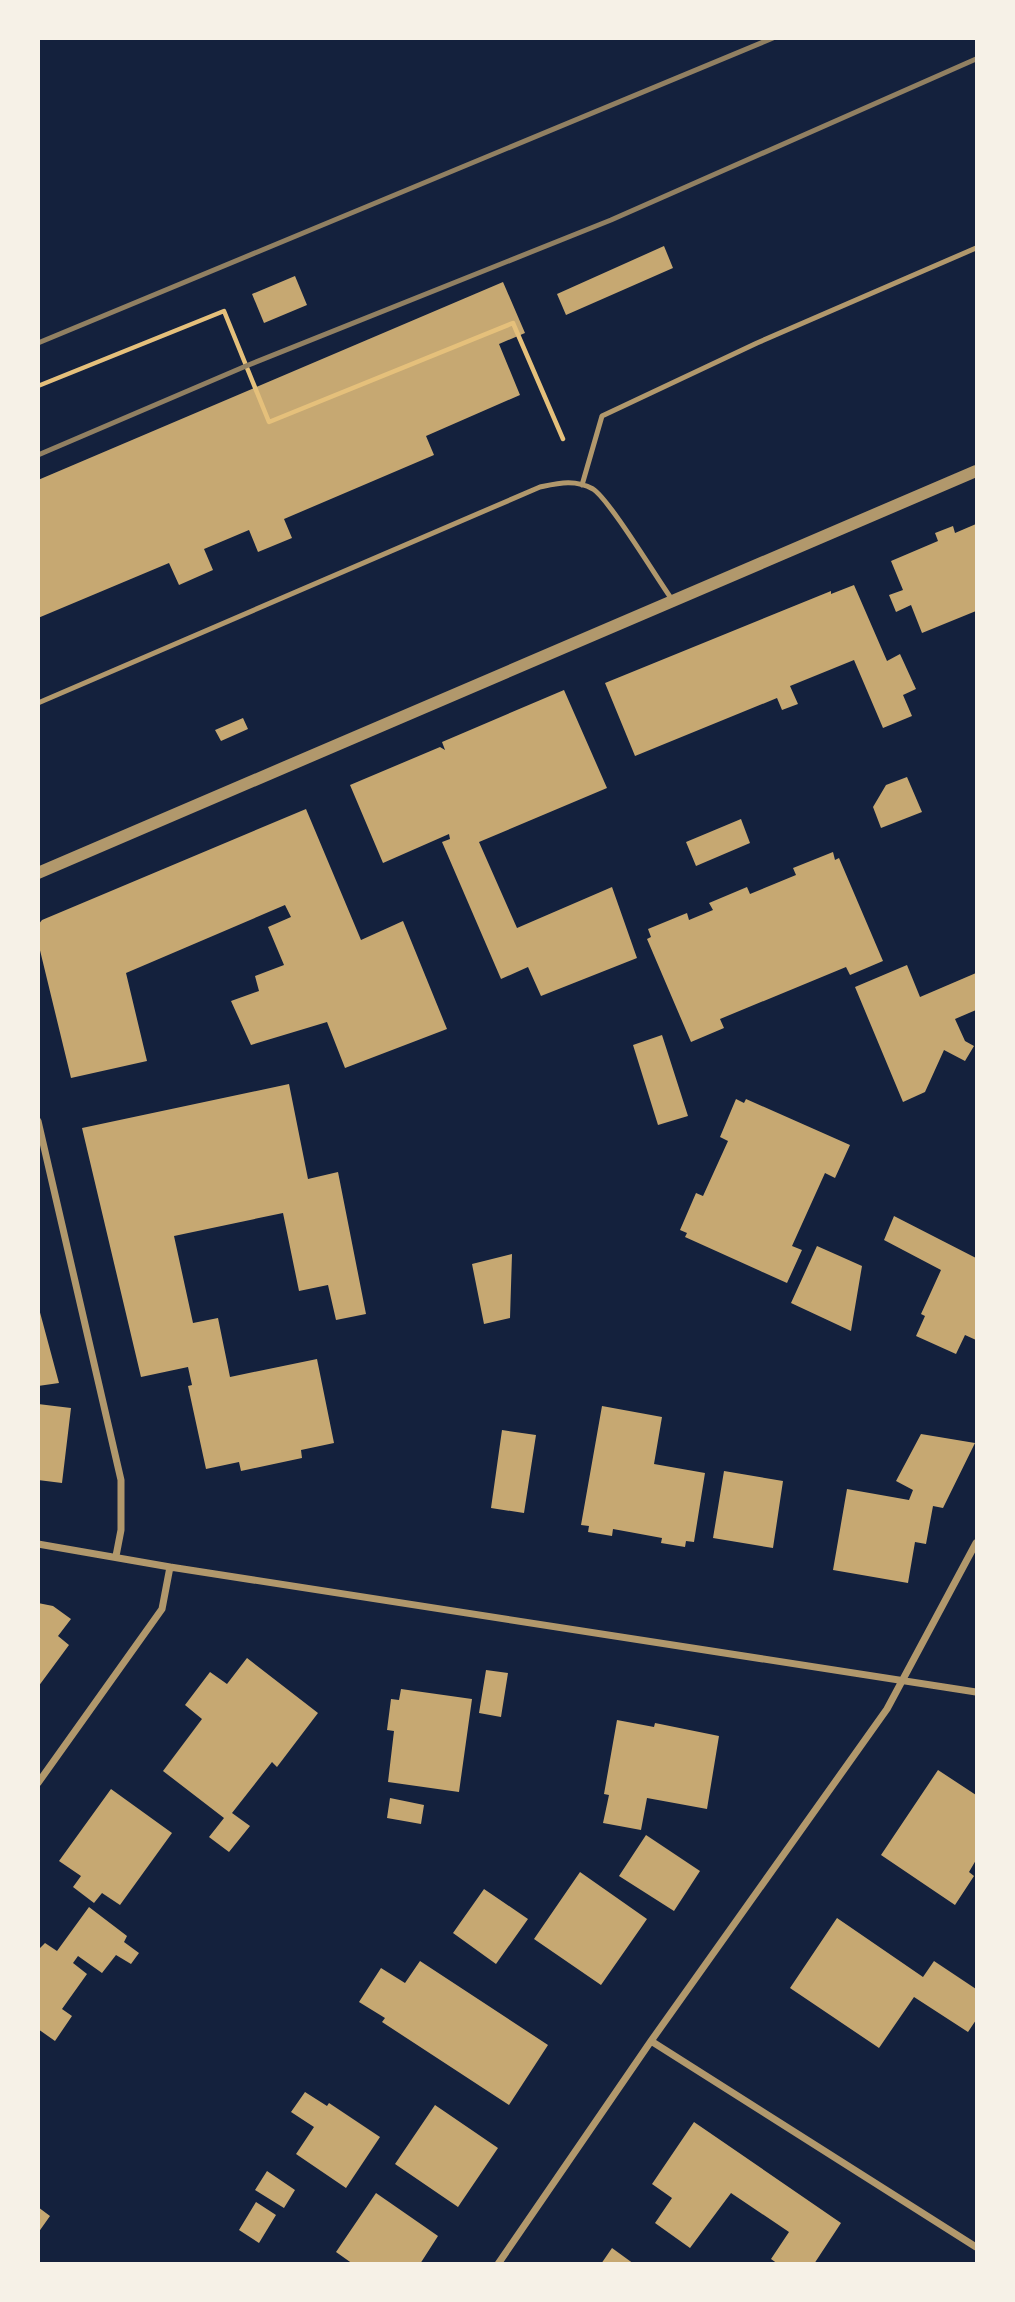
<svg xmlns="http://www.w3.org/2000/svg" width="1015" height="2302" viewBox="0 0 1015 2302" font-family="'Space Grotesk',sans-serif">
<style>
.building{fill:#c6a872}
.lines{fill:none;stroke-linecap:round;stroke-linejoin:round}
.path{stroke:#e5c07b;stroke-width:4.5}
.service{stroke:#b1986c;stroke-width:5}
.minor{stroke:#b1986c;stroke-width:7}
.tertiary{stroke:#b1986c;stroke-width:12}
.rail{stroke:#918062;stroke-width:5}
</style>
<rect width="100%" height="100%" fill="#14213d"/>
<path class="building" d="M 664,246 L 673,268 L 566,315 L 557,294 Z
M 295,276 L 307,305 L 264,323 L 252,294 Z
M 503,282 L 525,333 L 499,344 L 520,395 L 426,436 L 434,455 L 284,519 L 292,538 L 258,552 L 249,530 L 204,549 L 213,570 L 179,585 L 169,563 L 38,618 L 38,480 Z
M 976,524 L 976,611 L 922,633 L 911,605 L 896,612 L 889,595 L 903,590 L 891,561 L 938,541 L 935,533 L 953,526 L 955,533 Z
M 854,585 L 887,661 L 900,654 L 916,689 L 903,695 L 912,716 L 883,728 L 854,660 L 790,686 L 798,704 L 782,710 L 777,698 L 635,756 L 605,683 L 831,591 L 831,594 Z
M 564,690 L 607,788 L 479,842 L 517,928 L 612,887 L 637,958 L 541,996 L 528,967 L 501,979 L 442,842 L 450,839 L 449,834 L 383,863 L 350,785 L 440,747 L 445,750 L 442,742 Z
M 243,718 L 248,729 L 221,741 L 215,730 Z
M 907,777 L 922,812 L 881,828 L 873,807 L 886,785 Z
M 306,809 L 361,940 L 403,921 L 447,1029 L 345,1068 L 327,1022 L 251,1045 L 231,1001 L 259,991 L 255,976 L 284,965 L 268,927 L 291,917 L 285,905 L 126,973 L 147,1061 L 71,1078 L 38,942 L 38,925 L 42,920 Z
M 741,819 L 750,843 L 696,866 L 686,842 Z
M 833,852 L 835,860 L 839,858 L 883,961 L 850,975 L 846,967 L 720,1019 L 724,1028 L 691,1042 L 647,939 L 651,937 L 648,929 L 687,913 L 689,920 L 713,910 L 709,903 L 747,887 L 750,894 L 796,875 L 793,868 Z
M 907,965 L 920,997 L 976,973 L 976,1010 L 955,1019 L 965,1041 L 974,1046 L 965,1061 L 944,1050 L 925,1092 L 903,1102 L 855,987 Z
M 662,1035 L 688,1116 L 658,1125 L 633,1045 Z
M 289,1084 L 308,1179 L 338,1172 L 366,1314 L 336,1320 L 328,1285 L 299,1291 L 283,1213 L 174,1236 L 193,1323 L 218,1318 L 230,1377 L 317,1359 L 334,1443 L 301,1450 L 302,1458 L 241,1471 L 239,1462 L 206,1469 L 188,1386 L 192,1385 L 188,1367 L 141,1377 L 82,1128 Z
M 736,1099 L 744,1103 L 746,1099 L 850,1145 L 835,1178 L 825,1173 L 792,1246 L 802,1250 L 787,1283 L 685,1237 L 687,1233 L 680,1230 L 696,1193 L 703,1196 L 728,1141 L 720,1137 Z
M 894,1216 L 976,1258 L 976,1340 L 965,1335 L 956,1354 L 916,1336 L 925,1316 L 921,1314 L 941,1270 L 884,1240 Z
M 817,1246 L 862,1266 L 851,1331 L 791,1303 Z
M 512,1254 L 510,1318 L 484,1324 L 472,1264 Z
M 38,1305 L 59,1383 L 38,1386 Z
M 38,1404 L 71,1408 L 62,1483 L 38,1480 Z
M 602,1406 L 662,1417 L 654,1464 L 705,1473 L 694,1542 L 686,1541 L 685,1547 L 661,1543 L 662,1538 L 613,1529 L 612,1536 L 588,1532 L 589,1526 L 581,1525 Z
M 502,1430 L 536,1435 L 524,1513 L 491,1508 Z
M 921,1434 L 975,1443 L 943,1508 L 933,1506 L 926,1544 L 915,1542 L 908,1583 L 833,1570 L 847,1489 L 909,1500 L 913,1490 L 896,1481 Z
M 724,1471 L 783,1481 L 773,1548 L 713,1538 Z
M 38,1603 L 53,1606 L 71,1619 L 58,1636 L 69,1645 L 38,1687 Z
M 247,1658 L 318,1713 L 277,1767 L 272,1762 L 232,1813 L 250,1826 L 229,1852 L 209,1837 L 224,1818 L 163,1771 L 202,1719 L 185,1705 L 210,1672 L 227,1684 Z
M 486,1670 L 508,1673 L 501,1717 L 479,1713 Z
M 401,1689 L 472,1699 L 459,1792 L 388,1782 L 394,1731 L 387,1730 L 391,1699 L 399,1700 Z
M 617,1720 L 654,1727 L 655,1723 L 719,1736 L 707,1809 L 647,1798 L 641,1830 L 603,1823 L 609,1795 L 604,1794 Z
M 938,1770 L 976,1795 L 976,1860 L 969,1872 L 974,1876 L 955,1905 L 881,1855 Z
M 111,1789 L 172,1833 L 120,1905 L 102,1893 L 94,1903 L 73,1887 L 81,1876 L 59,1861 Z
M 390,1798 L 424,1805 L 421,1824 L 387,1818 Z
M 646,1835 L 700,1871 L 674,1911 L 619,1876 Z
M 580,1872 L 647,1919 L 601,1985 L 534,1939 Z
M 484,1889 L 528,1919 L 496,1964 L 453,1933 Z
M 89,1907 L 127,1936 L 124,1942 L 139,1953 L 131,1964 L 116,1955 L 102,1973 L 78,1956 L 73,1963 L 87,1974 L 62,2009 L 72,2016 L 55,2041 L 38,2029 L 38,1950 L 45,1943 L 57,1951 Z
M 837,1918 L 923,1977 L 934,1961 L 976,1989 L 976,2020 L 968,2032 L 914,1997 L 879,2048 L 790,1988 Z
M 420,1961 L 548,2045 L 509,2105 L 382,2022 L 385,2018 L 359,2002 L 381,1968 L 405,1983 Z
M 305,2092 L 327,2106 L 329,2103 L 380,2137 L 346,2188 L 296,2154 L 314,2127 L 291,2112 Z
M 435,2105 L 498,2148 L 458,2207 L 395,2164 Z
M 694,2122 L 841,2223 L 814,2264 L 778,2264 L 771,2259 L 789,2232 L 731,2193 L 690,2248 L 655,2223 L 672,2198 L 652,2184 Z
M 267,2171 L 295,2190 L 284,2208 L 255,2190 Z
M 376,2193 L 438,2236 L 420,2264 L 353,2264 L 336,2252 Z
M 256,2202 L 276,2215 L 259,2243 L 239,2230 Z
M 38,2207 L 50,2216 L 38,2233 Z
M 612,2248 L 634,2264 L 601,2264 Z"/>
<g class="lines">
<path class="path" d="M 38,386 L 224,311 L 269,422 L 513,323 L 563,439"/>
<path class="service" d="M 582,485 L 602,416 L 757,343 L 976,248
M 38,703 L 540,487 C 559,483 575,479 593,489 C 609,499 658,580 673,601"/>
<path class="minor" d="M 38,1121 L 121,1480 L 121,1530 L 116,1556
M 38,1544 L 170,1567 L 976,1692
M 38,1783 L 162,1609 L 170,1567
M 651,2041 L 976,2247
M 498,2264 L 651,2041 L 887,1709 L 976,1543"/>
<path class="tertiary" d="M 38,873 L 976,471"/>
<path class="rail" d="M 38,343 L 773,38
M 38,455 L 246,366 L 611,220 L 976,59"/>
</g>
<rect width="1015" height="2302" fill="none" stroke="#f6f1e7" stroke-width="80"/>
</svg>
